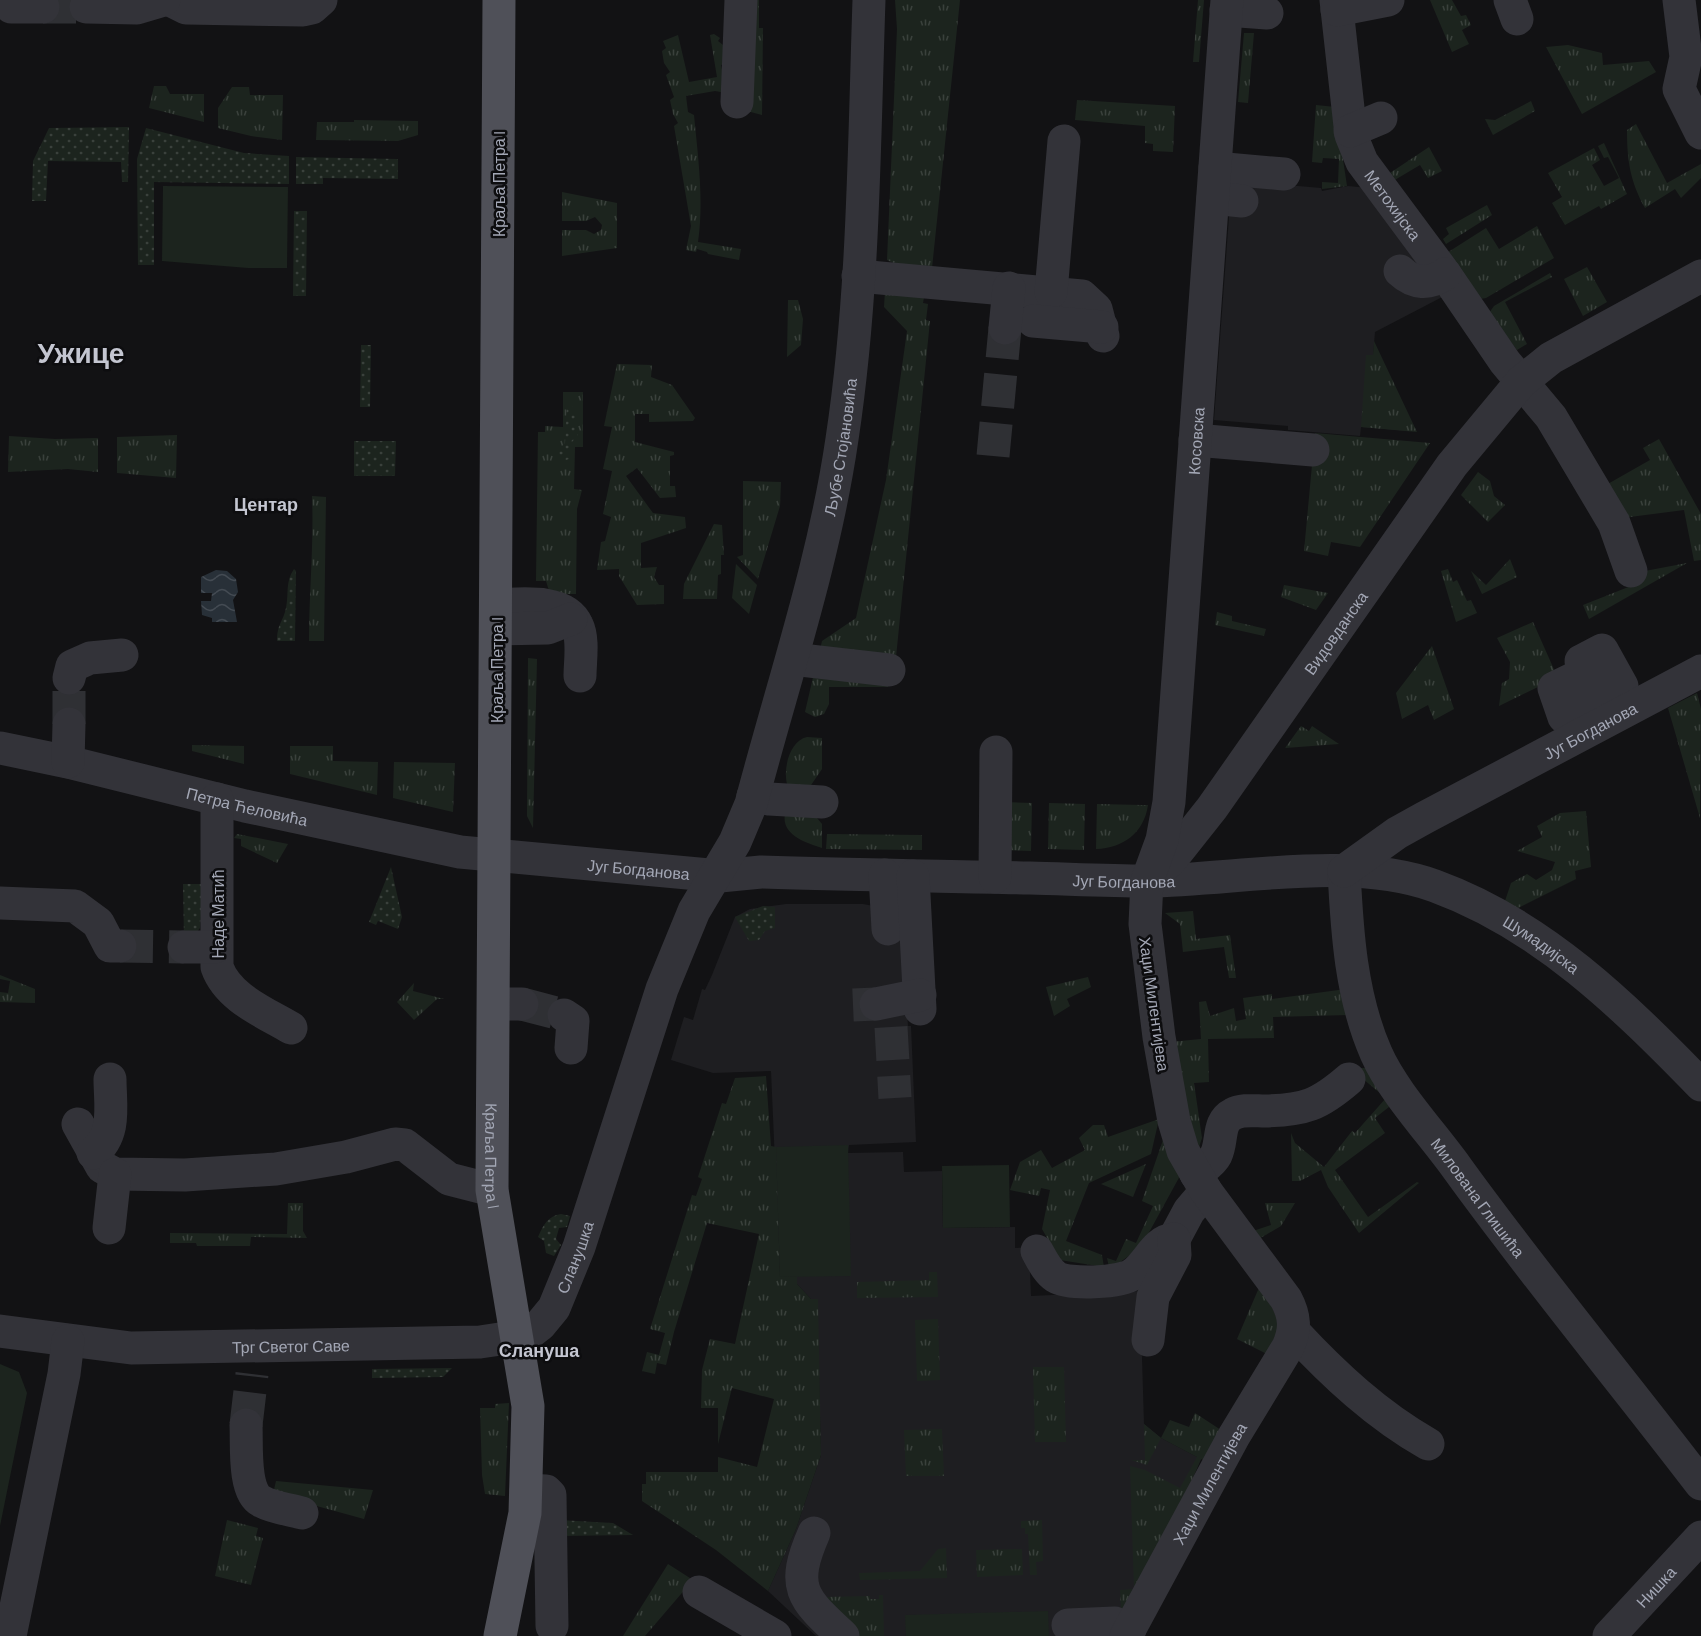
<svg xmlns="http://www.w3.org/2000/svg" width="1701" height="1636" viewBox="0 0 1701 1636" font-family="Barlow,sans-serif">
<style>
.built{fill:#1e1e21}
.grass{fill:url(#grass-tufts)}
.park{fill:#1c241e}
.garden{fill:url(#garden-dots)}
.water{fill:url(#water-waves)}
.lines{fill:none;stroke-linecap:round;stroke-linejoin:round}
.minor-tunnel{stroke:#2f3034;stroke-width:33;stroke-dasharray:33 16;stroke-linecap:butt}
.minor{stroke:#333339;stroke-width:33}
.major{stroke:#4f5058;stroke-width:33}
.labels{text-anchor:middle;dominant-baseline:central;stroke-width:5;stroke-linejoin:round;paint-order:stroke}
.street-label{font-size:16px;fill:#a3a7b5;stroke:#0d0d0f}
.neighbourhood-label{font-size:18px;font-weight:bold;fill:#c4c6d1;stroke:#0d0d0f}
.town-label{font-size:28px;font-weight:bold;fill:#c4c6d1;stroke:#0d0d0f}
</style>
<defs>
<pattern id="grass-tufts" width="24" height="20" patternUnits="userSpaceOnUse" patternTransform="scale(1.5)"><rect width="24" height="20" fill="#1c241e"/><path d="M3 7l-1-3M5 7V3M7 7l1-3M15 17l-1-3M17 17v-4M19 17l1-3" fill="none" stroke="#3a413c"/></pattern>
<pattern id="garden-dots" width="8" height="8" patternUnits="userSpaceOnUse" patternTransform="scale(1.5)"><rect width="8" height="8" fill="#1c241e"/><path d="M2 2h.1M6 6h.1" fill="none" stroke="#3a413c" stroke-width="1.8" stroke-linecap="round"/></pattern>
<pattern id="water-waves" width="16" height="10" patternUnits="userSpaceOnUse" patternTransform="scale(1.5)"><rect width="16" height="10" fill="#283038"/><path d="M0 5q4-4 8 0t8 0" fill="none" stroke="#444b53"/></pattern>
</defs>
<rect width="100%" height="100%" fill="#121214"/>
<path class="built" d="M 1243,181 L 1321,188 L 1322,191 L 1348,186 L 1369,188 L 1448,294 L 1375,332 L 1373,356 L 1408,431 L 1361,427 L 1360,436 L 1288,430 L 1288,426 L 1214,420 L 1231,190 Z
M 786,904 L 863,904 L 900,911 L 908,1026 L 911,1026 L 916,1142 L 849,1145 L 848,1153 L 903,1152 L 904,1172 L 942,1171 L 943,1228 L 1015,1227 L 1015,1248 L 1029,1247 L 1031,1296 L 1140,1291 L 1144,1424 L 1161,1438 L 1201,1459 L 1163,1546 L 1107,1636 L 816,1636 L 768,1591 L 796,1529 L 821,1455 L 817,1299 L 811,1299 L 797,1284 L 780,1277 L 771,1071 L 713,1073 L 671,1060 L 684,1017 L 693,1020 L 702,989 L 705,990 L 712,975 L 735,917 L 750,909 Z"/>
<path class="grass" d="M 751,0 L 759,0 L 759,28 L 763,28 L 762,115 L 747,111 Z
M 895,0 L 960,0 L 932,268 L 896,264 L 887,260 L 897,29 Z
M 1198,0 L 1204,0 L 1199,62 L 1193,62 Z
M 1430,0 L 1452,0 L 1461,16 L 1466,15 L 1471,25 L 1462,30 L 1469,44 L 1452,52 Z
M 1244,33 L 1254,33 L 1248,103 L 1238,102 Z
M 714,34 L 720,38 L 718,41 L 723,45 L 728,63 L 721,65 L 727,93 L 715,91 L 686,96 L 688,112 L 694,115 C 698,157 704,200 698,242 L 741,249 L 739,260 L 708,254 L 707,252 L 697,249 L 696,252 L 686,250 L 691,226 L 674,126 L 678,123 L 673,114 L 670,100 L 674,97 L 666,75 L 670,72 L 664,63 L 662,51 L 666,48 L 663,41 L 678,35 L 689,82 L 717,77 L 710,35 Z
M 1568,45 L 1602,53 L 1603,65 L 1649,61 L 1656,72 L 1582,114 L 1546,47 Z
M 154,86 L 166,86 L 170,94 L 204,94 L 204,122 L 149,108 Z
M 232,87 L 249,87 L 250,95 L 283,95 L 282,140 L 251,136 L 218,128 L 218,108 Z
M 1077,100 L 1175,106 L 1173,152 L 1153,151 L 1153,144 L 1145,143 L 1145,126 L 1075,120 Z
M 1531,101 L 1535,111 L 1493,135 L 1485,119 L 1495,120 Z
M 1316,105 L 1335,107 L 1347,186 L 1322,189 L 1322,182 L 1338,183 L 1339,159 L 1323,158 L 1322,163 L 1312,162 Z
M 354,120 L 418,121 L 418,135 L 398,141 L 316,140 L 317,122 L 354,122 Z
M 1636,124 L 1667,183 L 1701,164 L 1701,178 L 1681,198 L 1675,189 L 1645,208 C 1630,181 1627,160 1627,130 Z
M 1604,143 L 1627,194 L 1601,209 L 1599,206 L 1565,225 L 1552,203 L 1562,197 L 1548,173 L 1594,148 L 1600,160 L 1592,165 L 1604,186 L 1619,178 L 1608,157 L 1604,158 L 1598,146 Z
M 1429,147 L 1442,171 L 1428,178 L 1420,165 L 1393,181 L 1384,177 Z
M 562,192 L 617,203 L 617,248 L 562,256 L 562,230 L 586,230 L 594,234 L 601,230 L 602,225 L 595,217 L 586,221 L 562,221 Z
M 1487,205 L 1492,215 L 1446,244 L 1443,239 L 1449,234 L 1446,228 Z
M 1537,226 L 1554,258 L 1486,298 L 1480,299 L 1442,256 L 1486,228 L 1499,249 Z
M 1587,267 L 1607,302 L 1583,316 L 1564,279 Z
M 1550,273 L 1552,277 L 1505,302 L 1527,344 L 1517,350 L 1489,313 L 1494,306 Z
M 885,291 L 924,297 L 923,303 L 928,304 L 926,320 L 930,321 L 896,657 L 820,650 L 822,641 L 856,618 L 886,480 L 907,331 L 884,307 Z
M 788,300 L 798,300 L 803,319 L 801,345 L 787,357 Z
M 1374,341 L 1417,432 L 1361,427 L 1366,355 L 1373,355 Z
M 617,364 L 652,365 L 651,377 L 672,385 L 695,418 L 693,421 L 649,422 L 649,414 L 635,414 L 635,442 L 674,452 L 674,455 L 670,456 L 670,486 L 675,486 L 676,497 L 660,498 L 637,468 L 626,476 L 653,513 L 685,517 L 686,528 L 641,543 L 641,568 L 657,567 L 654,577 L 659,585 L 664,585 L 664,604 L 637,605 L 619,576 L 619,569 L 597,570 L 601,542 L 605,541 L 611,517 L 603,514 L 612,471 L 603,469 L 612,427 L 604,426 Z
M 563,392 L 583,392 L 583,447 L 575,447 L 574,489 L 582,490 L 577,509 L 576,594 L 550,594 L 546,581 L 536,581 L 538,432 L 545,432 L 545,426 L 563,427 Z
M 1315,433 L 1430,443 L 1360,547 L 1331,542 L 1328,556 L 1304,551 Z
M 177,435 L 176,478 L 117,473 L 117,437 Z
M 9,436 L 55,439 L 98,438 L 98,472 L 68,469 L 8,472 Z
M 1659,439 L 1701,514 L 1701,560 L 1694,561 L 1684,510 L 1622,518 L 1606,485 L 1650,460 L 1643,448 Z
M 1478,472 L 1490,481 L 1494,496 L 1505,505 L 1488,522 L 1461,495 Z
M 743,481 L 781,482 L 780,506 L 758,579 L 737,557 L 743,555 Z
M 312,496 L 326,497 L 324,641 L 309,641 C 309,593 314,545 312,496 Z
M 714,524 L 722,525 L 724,555 L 721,555 L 721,574 L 718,575 L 717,599 L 683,599 L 684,584 Z
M 1510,559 L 1517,577 L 1482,594 L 1471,571 L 1486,585 Z
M 1687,563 L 1589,619 L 1583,605 L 1641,582 L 1645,571 Z
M 736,564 L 757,585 L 749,614 L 732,598 Z
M 1448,569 L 1453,582 L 1457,580 L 1467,601 L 1471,600 L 1477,613 L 1456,622 L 1441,571 Z
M 1284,585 L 1328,593 L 1316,610 L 1281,597 Z
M 1217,612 L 1232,616 L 1232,621 L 1266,629 L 1264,636 L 1215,625 Z
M 1533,622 L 1560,683 L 1538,687 L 1499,706 L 1502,683 L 1509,679 L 1510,662 L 1497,638 Z
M 1432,646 L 1454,709 L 1434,720 L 1428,705 L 1402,719 L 1396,693 Z
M 528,658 L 537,659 L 533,828 L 527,816 Z
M 814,673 L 888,679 L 888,687 L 829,687 L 829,704 L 824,714 L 815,717 L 805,712 Z
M 1697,693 L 1701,709 L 1700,818 L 1668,708 Z
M 1301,726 L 1309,731 L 1312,726 L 1339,744 L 1285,748 Z
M 807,737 L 822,738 L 822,769 L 809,788 L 788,787 C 782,771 789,741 807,737 Z
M 192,745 L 244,746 L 244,764 L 192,751 Z
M 290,746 L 333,746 L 333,761 L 378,762 L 377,795 L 290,774 Z
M 394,762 L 455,763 L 453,812 L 393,798 Z
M 1005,802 L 1032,803 L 1031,851 L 1005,850 Z
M 1049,803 L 1085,804 L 1084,850 L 1048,849 Z
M 1097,804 L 1142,805 L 1148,805 C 1144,833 1123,848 1096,849 Z
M 1586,811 L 1591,867 L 1575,871 L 1576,879 L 1516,909 L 1504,904 L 1511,883 L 1527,874 L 1536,880 L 1552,870 L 1555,862 L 1517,851 L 1542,837 L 1537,826 L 1560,813 Z
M 785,814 L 817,818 L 822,824 L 822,848 C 806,843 781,835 785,814 Z
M 237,834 L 288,844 L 277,863 L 241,846 L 241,839 L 234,838 Z
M 827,834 L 922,835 L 922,850 L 826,849 Z
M 1193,911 L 1196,939 L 1230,935 L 1236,978 L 1229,978 L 1224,947 L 1183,952 L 1180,924 L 1165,913 Z
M 0,975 L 35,989 L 35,1003 L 0,1002 L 0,992 L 8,993 L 10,981 L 0,979 Z
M 1088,977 L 1091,987 L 1067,999 L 1070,1006 L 1054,1016 L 1046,987 Z
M 414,983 L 413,991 L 444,999 L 437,999 L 414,1020 L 397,1002 Z
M 1346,989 L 1348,1015 L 1273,1017 L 1274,1038 L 1208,1039 L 1209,1082 L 1194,1083 L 1202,1138 L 1197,1153 L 1170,1042 L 1201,1039 L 1199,1002 L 1206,1001 L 1210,1016 L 1234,1008 L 1236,1021 L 1246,1019 L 1243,998 L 1272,994 L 1272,999 Z
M 1358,1068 L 1374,1068 L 1394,1103 L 1375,1118 L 1385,1133 L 1335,1170 L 1368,1217 L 1417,1182 L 1419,1183 L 1359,1233 L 1328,1187 L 1321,1170 L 1300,1181 L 1292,1181 L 1291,1133 L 1295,1143 L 1324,1167 L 1352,1131 L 1355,1133 L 1386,1098 L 1363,1079 Z
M 766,1076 L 771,1146 L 776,1147 L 780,1277 L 797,1277 L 797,1284 L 811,1299 L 818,1299 L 821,1455 L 796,1529 L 768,1591 L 716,1550 L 642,1501 L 642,1484 L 646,1484 L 646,1472 L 718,1472 L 718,1457 L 757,1467 L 774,1399 L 732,1388 L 718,1444 L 718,1408 L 701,1408 L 702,1370 L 710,1339 L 735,1344 L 759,1234 L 707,1223 L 674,1332 L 666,1365 L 657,1363 L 655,1374 L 642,1371 L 647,1352 L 659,1355 L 665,1333 L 650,1329 L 692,1195 L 696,1196 L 702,1179 L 698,1177 L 722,1103 L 726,1104 L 735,1078 Z
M 1159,1119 L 1151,1154 L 1089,1183 L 1066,1241 L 1102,1255 L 1104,1267 L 1060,1260 L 1042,1229 L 1050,1190 L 1041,1188 L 1039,1196 L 1010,1190 L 1020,1162 L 1041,1150 L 1052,1168 L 1085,1150 L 1079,1138 L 1093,1125 L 1104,1125 L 1108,1137 Z
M 1164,1137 L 1181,1174 L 1141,1247 L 1112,1268 L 1109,1267 L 1107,1258 L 1116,1261 L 1126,1239 L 1136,1243 L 1153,1206 L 1142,1201 Z
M 1146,1164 L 1133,1197 L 1101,1184 Z
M 288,1203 L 303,1203 L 303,1231 L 307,1238 L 251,1237 L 250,1246 L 197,1246 L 196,1243 L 170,1243 L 170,1233 L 287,1234 Z
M 1265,1203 L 1295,1203 L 1281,1226 L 1257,1240 L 1250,1232 L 1271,1225 Z
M 929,1272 L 937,1272 L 938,1297 L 857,1298 L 857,1282 L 929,1280 Z
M 1261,1283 L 1280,1325 L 1267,1354 L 1237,1339 Z
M 938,1319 L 940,1380 L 917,1381 L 915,1320 Z
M 1064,1367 L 1066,1442 L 1035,1442 L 1033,1367 Z
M 509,1403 L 505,1496 L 485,1494 L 482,1475 L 480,1408 L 495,1408 L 495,1404 Z
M 1195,1413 L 1224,1432 L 1208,1462 L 1201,1459 L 1163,1546 L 1121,1611 L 1120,1590 L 1134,1589 L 1130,1466 L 1145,1470 L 1180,1488 L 1197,1457 L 1161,1438 L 1147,1465 L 1131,1460 L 1145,1460 L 1144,1424 L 1161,1438 L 1170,1420 L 1189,1427 Z
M 942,1429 L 944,1476 L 906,1476 L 904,1430 Z
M 276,1481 L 373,1490 L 364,1519 L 273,1494 Z
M 227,1520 L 258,1528 L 256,1536 L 263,1538 L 251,1585 L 215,1576 Z
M 1042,1520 L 1043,1561 L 1036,1562 L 1037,1575 L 1030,1575 L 1028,1534 L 1025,1534 L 1025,1528 L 1021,1528 L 1021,1521 Z
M 946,1548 L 947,1578 L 860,1580 L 859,1573 L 920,1571 L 938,1549 Z
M 1022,1549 L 1023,1575 L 977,1577 L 976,1550 Z
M 668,1564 L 693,1580 L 645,1636 L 623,1636 Z
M 879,1595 L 883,1595 L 884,1636 L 853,1636 L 826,1597 L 870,1596 L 870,1599 L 879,1599 Z"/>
<path class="park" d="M 163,186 L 288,187 L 287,268 L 248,268 L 162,261 Z
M 848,1145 L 851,1276 L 780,1277 L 776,1147 Z
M 1009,1165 L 1010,1227 L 943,1228 L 942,1166 Z
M 0,1364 L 19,1372 L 27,1393 L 0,1526 Z
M 1048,1611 L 1049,1636 L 906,1636 L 905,1615 Z"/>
<path class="garden" d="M 129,127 L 128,182 L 122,182 L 121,162 L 48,161 L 46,201 L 32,201 L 33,161 L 49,128 Z
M 146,128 L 244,153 L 289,156 L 289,184 L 154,182 L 154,265 L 138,265 L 137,159 Z
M 296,157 L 398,159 L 398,179 L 323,178 L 323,184 L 296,184 Z
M 294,211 L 307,211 L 306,296 L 293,296 Z
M 361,345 L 371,345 L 370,407 L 360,407 Z
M 567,406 L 574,407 L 578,435 L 571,443 L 569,459 L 563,461 L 556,454 L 565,443 Z
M 354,441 L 396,441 L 395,476 L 354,476 Z
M 294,569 L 296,571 L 295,641 L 277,641 C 277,624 283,622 286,608 C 289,594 285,582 294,569 Z
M 391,867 L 402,917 L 398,929 L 378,921 L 376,925 L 369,922 Z
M 183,884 L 203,884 L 200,928 L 197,932 L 184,938 Z
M 763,906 L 775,907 L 775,928 L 765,931 L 759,940 L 749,941 L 735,917 Z
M 561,1214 L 570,1216 L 567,1227 L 559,1228 L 556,1239 L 561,1245 L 554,1256 L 546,1253 L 544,1241 L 538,1237 C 543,1225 548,1216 561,1214 Z
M 452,1368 L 443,1377 L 372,1378 L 372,1369 Z
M 559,1520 L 613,1523 L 633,1535 L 559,1536 Z"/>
<path class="water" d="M 216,570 L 227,571 L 236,579 L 238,592 L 233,600 L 237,622 L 212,622 L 212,618 L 202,615 L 201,601 L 211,601 L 212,593 L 201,593 L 201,577 Z"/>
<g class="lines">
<path class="minor-tunnel" d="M 43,7 L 86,7
M 993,456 L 1005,328
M 69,724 L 69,678
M 120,946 L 184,947
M 522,1004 L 564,1015
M 853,1005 L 876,1004
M 891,1027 L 895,1098
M 246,1425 L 252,1374"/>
<g class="minor">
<path d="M 170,0 L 186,8 L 303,10 L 312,8 L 321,0"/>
<path id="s1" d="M 1336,0 L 1351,135 L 1362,162 L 1445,274 L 1505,362 L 1551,417 L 1614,523 L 1631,571"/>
<path d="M 1510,0 L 1517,19"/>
<path d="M 1679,0 L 1686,57 L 1679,89 L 1701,133"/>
<path d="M 11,7 L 43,7"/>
<path d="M 86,7 L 137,8 L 164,0"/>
<path d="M 1226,10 L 1267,13"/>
<path d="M 1337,10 L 1388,0"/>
<path d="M 737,102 L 741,0"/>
<path d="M 1350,131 L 1381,118"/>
<path d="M 1215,168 L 1284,174"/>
<path d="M 1213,198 L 1242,201"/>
<path d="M 1400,271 C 1414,284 1429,285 1445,274"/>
<path d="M 858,276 L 1082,296 L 1096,309 L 1103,336"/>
<path d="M 1051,292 L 1064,141"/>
<path d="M 1033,321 L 1102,327"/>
<path d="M 1005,328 L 1009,288"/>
<path d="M 1195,440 L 1313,450"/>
<path d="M 496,605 C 520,604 565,598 577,625 C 584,639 580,661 580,676"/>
<path d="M 496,629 L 548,628 L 571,619"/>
<path d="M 1602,650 L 1622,686 L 1564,717 L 1554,688 L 1587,672 L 1581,661 Z"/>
<path d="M 792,659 L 889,670"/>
<path d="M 69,678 L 72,666 L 90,658 L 122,655"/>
<path id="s2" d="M 0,748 L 68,762 L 245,806 L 460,852 L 720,876 L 761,872 C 851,875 941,876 1030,878 C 1069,879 1108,881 1147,881 C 1238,880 1349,855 1435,886 C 1542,925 1623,1005 1701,1085"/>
<path d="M 68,762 L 69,724"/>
<path d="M 753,796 L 769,799 L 822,802"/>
<path d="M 217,799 L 217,967 C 228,998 264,1012 291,1028"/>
<path id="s3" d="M 1344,871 C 1347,932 1351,996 1376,1053 C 1393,1092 1432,1133 1457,1168 C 1535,1276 1620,1378 1701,1484"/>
<path id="s4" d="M 1344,871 L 1397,833 L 1424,818 L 1701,671"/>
<path d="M 885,875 L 888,929"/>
<path id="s5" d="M 1153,875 L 1170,861 L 1212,808 L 1452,465 L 1521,382 L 1551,358 L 1701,276"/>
<path d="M 913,876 L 920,1009"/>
<path d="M 995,877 L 996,752"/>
<path d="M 0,903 L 75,906 L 98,923 L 110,946 L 120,946"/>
<path d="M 184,947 L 215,947"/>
<path d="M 494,1004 L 522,1004"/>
<path d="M 876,1004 L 920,995"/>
<path d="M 564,1015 L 573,1021 L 571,1048"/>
<path d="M 78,1124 L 102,1167 L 115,1174 L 185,1175 L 276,1169 L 346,1157 L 395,1144 L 405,1145 L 449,1179 L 492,1190"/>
<path d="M 93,1153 C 117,1135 110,1105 110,1079"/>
<path d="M 1196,1174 C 1203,1168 1212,1163 1216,1155 C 1223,1141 1217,1122 1233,1114 C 1242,1109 1255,1111 1265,1111 C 1305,1110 1319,1105 1349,1079"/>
<path d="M 109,1228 L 115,1174"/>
<path d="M 1174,1239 L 1189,1211 L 1206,1191"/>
<path d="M 1037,1251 C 1042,1260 1047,1271 1056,1277 C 1069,1285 1120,1283 1133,1274 C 1149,1263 1154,1241 1174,1239"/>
<path id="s6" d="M 0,1331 L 131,1348 L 480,1342 L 527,1335 L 540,1325 L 554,1308 L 579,1247 L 662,989 L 694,911 L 735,842 L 751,804 C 783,682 824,563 842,439 C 864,294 864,146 869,0"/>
<path d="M 1294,1332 C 1334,1375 1377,1415 1428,1444"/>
<path d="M 1148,1340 L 1153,1297 L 1175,1255 L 1174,1239"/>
<path d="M 246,1425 C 247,1443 243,1492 261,1501 C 273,1508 289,1509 302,1513"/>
<path d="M 526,1490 L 546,1491 L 550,1495 L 552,1626"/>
<path d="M 814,1533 C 790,1588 802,1598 843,1636"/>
<path d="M 699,1592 L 775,1636"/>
<path d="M 1068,1625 L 1115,1623 L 1130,1629"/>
<path d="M 10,1636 L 64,1374 L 68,1341"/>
<path id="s7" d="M 1126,1636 L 1234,1436 L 1288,1347 C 1296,1329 1295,1316 1286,1299 L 1206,1191 L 1183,1151 L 1174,1121 L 1159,1037 L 1145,924 L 1147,881 L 1162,840 L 1169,802 L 1227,0"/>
<path id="s8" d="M 1609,1636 L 1701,1537"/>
</g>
<path class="major" id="s9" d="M 499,0 L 492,1190 L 528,1406 L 525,1513 L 500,1636"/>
</g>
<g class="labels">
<g class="street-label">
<text transform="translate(498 184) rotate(-90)">Краља Петра I</text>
<text stroke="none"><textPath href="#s1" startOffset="218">Метохијска</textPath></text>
<text stroke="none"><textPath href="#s7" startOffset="1280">Косовска</textPath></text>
<text stroke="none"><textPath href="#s6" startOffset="1478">Љубе Стојановића</textPath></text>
<text stroke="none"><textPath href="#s5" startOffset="304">Видовданска</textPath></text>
<text transform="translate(496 670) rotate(-90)">Краља Петра I</text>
<text stroke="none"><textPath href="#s4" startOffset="284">Југ Богданова</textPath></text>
<text stroke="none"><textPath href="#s2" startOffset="254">Петра Ћеловића</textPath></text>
<text stroke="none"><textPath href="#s2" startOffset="651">Југ Богданова</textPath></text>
<text stroke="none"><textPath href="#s2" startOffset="1137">Југ Богданова</textPath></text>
<text transform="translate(217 914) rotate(-90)">Наде Матић</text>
<text stroke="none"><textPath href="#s2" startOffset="1572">Шумадијска</textPath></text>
<text transform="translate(1155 1004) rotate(82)">Хаџи Милентијева</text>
<text stroke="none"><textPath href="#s9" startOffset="1156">Краља Петра I</textPath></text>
<text stroke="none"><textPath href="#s3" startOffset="363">Милована Глишића</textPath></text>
<text stroke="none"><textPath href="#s6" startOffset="622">Сланушка</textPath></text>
<text stroke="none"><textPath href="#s6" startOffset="292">Трг Светог Саве</textPath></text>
<text stroke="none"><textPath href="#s7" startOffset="174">Хаџи Милентијева</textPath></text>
<text stroke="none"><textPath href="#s8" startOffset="68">Нишка</textPath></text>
</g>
<g class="neighbourhood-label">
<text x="266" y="504">Центар</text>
<text x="539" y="1350">Слануша</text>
</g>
<g class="town-label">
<text x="81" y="352">Ужице</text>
</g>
</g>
</svg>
